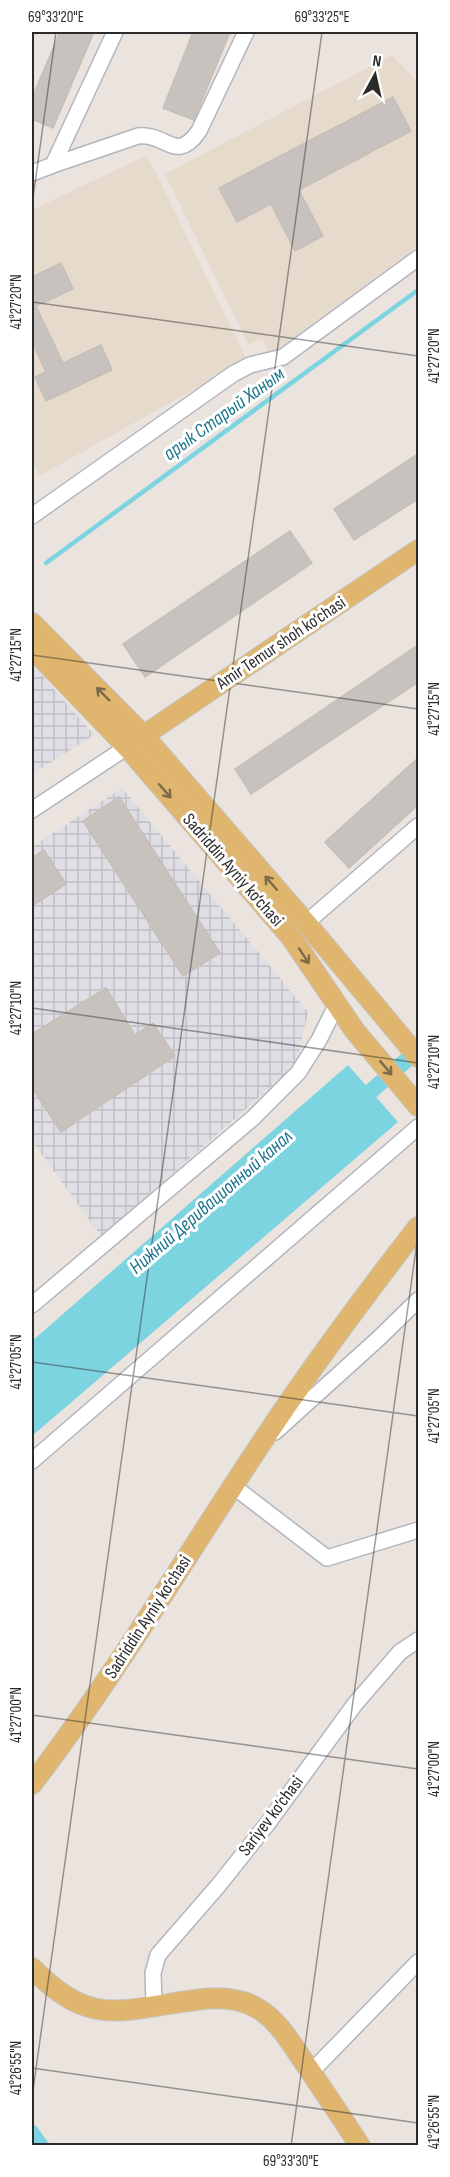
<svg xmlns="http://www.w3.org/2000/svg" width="450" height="2177" viewBox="0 0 450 2177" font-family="'Sofia Sans Condensed',sans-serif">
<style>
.industrial{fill:url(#industrial-grid)}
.education{fill:#e6dacd}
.water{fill:#7dd4e1}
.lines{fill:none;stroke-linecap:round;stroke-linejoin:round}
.stream{stroke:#7dd4e1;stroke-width:4.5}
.canal{stroke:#7dd4e1;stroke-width:16}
.building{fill:#c7c2bd;stroke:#c6bfb8;stroke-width:1.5}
.minor-casing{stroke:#b2b5bd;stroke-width:18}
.major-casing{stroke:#c4c4c4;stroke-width:22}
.minor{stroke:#fff;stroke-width:15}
.major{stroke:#e0b66e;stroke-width:20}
.oneway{stroke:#7c6a49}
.ticks{fill:none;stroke:#2b2b2b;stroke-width:1.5;stroke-opacity:0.45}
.labels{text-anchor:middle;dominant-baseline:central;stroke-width:6;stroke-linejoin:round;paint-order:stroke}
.street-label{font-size:18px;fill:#2b2b2b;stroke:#fff}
.water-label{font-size:20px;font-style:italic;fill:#1d758c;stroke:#fff}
.neatline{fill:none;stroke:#2b2b2b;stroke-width:2}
.ticks-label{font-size:15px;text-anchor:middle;fill:#2b2b2b}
</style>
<defs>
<pattern id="industrial-grid" width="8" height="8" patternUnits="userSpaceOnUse" patternTransform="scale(1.5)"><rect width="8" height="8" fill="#dfdee4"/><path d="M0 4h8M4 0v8" fill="none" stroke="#c0bfc4"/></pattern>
</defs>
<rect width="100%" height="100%" fill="#ebe4de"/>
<path class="industrial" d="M 32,664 L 94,735 L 32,774 Z
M 122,788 L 308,1012 L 296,1065 L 101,1236 L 32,1141 L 32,847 Z"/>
<path class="education" d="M 392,55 L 418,82 L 418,246 L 270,355 L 262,339 L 248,344 L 165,174 Z
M 147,155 L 247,360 L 39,476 L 32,460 L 32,210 Z"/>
<path class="water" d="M 348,1065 L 398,1122 L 32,1436 L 32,1341 Z
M 32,2123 L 37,2127 L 50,2145 L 32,2145 Z"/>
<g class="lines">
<path class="stream" d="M 46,563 L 418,290"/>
<path class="canal" d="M 354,1106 L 418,1050"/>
</g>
<path class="building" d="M 60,32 L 94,32 L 53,128 L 32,119 L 32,98 Z
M 193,32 L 230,32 L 194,120 L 163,108 Z
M 393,97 L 411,131 L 299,190 L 323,236 L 295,251 L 271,204 L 237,222 L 219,188 Z
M 61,263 L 73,289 L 36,306 L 63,363 L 101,345 L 112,370 L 46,401 L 35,377 L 46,372 L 32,342 L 32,277 Z
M 418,454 L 418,499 L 354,540 L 334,509 Z
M 290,531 L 312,563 L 145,677 L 123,644 Z
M 418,645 L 418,682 L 251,794 L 235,769 Z
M 418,758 L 418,805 L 349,868 L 325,842 Z
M 119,797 L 220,953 L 183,976 L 83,821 Z
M 44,850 L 66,884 L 32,906 L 32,858 Z
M 106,988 L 135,1035 L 153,1023 L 175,1056 L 61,1132 L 32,1088 L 32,1034 Z"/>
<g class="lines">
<g class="minor-casing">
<path id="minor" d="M 53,165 L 138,136 C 167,133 176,164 199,131 L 246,32
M 32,173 L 53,165 L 115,32
M 32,516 L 233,374 L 250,365 L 283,357 L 418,258
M 32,810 L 127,747
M 306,923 L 418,826
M 32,1305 L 253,1118 L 298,1073 L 319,1040 L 336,1006
M 275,1432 L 378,1339 L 418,1300
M 32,1461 L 418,1127
M 233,1486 L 327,1558 L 418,1530
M 154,2005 L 153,1973 L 158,1955 L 218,1886 L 268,1823 L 355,1704 L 400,1652 L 418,1640
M 311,2072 L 418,1962"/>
</g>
<g class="major-casing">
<path id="major" d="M 32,623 L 144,736 L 306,923 L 418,1057
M 32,648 L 127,747 L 291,937 L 355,1031 L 418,1106
M 134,742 L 418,550
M 32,1784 C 114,1677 183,1561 258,1448 C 308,1372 362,1299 418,1227
M 32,1968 C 90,2028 120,2010 195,2000 C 215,1997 238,1997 257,2008 C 278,2020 291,2043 304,2062 C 323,2090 342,2118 360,2146"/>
</g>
<use href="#minor" class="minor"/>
<use href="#major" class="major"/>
</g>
<defs><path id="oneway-shaft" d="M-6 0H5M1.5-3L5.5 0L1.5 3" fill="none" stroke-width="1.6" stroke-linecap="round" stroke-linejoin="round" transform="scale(1.5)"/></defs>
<g class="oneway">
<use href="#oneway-shaft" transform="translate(103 694) rotate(-135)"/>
<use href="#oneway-shaft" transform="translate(165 791) rotate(49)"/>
<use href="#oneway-shaft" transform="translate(271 883) rotate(-131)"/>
<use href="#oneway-shaft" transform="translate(304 956) rotate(57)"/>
<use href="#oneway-shaft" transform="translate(386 1068) rotate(50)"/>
</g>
<path class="ticks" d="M 32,205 L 56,32M 32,302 L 418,356M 32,655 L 418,709M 32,1008 L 418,1063M 32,1362 L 418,1416M 32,1715 L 418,1769M 32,2068 L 418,2123M 32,2097 L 322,32M 291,2146 L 418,1235"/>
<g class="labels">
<g class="street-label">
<text transform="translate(281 643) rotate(-34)">Amir Temur shoh ko‘chasi</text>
<text transform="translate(233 870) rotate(49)">Sadriddin Ayniy ko‘chasi</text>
<text transform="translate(148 1617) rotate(-57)">Sadriddin Ayniy ko‘chasi</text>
<text transform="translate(271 1816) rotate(-53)">Sariyev ko‘chasi</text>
</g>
<g class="water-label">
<text transform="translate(224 414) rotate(-36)">арык Старый Ханым</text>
<text transform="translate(211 1202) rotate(-41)">Нижний Деривационный канал</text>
</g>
</g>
<rect width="450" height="2177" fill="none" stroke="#ffffff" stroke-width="66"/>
<g transform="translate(375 75) rotate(8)" stroke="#ffffff" stroke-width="4.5" paint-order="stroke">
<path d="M0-4.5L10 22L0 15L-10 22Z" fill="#2b2b2b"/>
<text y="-9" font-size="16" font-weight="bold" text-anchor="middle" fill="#2b2b2b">N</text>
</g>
<rect x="33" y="33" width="384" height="2111" class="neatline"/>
<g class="ticks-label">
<text x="56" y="22">69°33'20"E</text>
<text x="322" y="22">69°33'25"E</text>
<text transform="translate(16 302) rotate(-90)" y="5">41°27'20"N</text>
<text transform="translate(434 356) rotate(-90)" y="5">41°27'20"N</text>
<text transform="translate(16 655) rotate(-90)" y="5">41°27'15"N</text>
<text transform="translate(434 709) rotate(-90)" y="5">41°27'15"N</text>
<text transform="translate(16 1008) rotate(-90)" y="5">41°27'10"N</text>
<text transform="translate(434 1062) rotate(-90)" y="5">41°27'10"N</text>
<text transform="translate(16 1362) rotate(-90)" y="5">41°27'05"N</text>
<text transform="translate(434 1416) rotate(-90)" y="5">41°27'05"N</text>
<text transform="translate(16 1715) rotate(-90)" y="5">41°27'00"N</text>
<text transform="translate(434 1769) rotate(-90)" y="5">41°27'00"N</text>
<text transform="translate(16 2068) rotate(-90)" y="5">41°26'55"N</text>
<text transform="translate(434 2122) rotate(-90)" y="5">41°26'55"N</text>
<text x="291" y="2166">69°33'30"E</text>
</g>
</svg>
